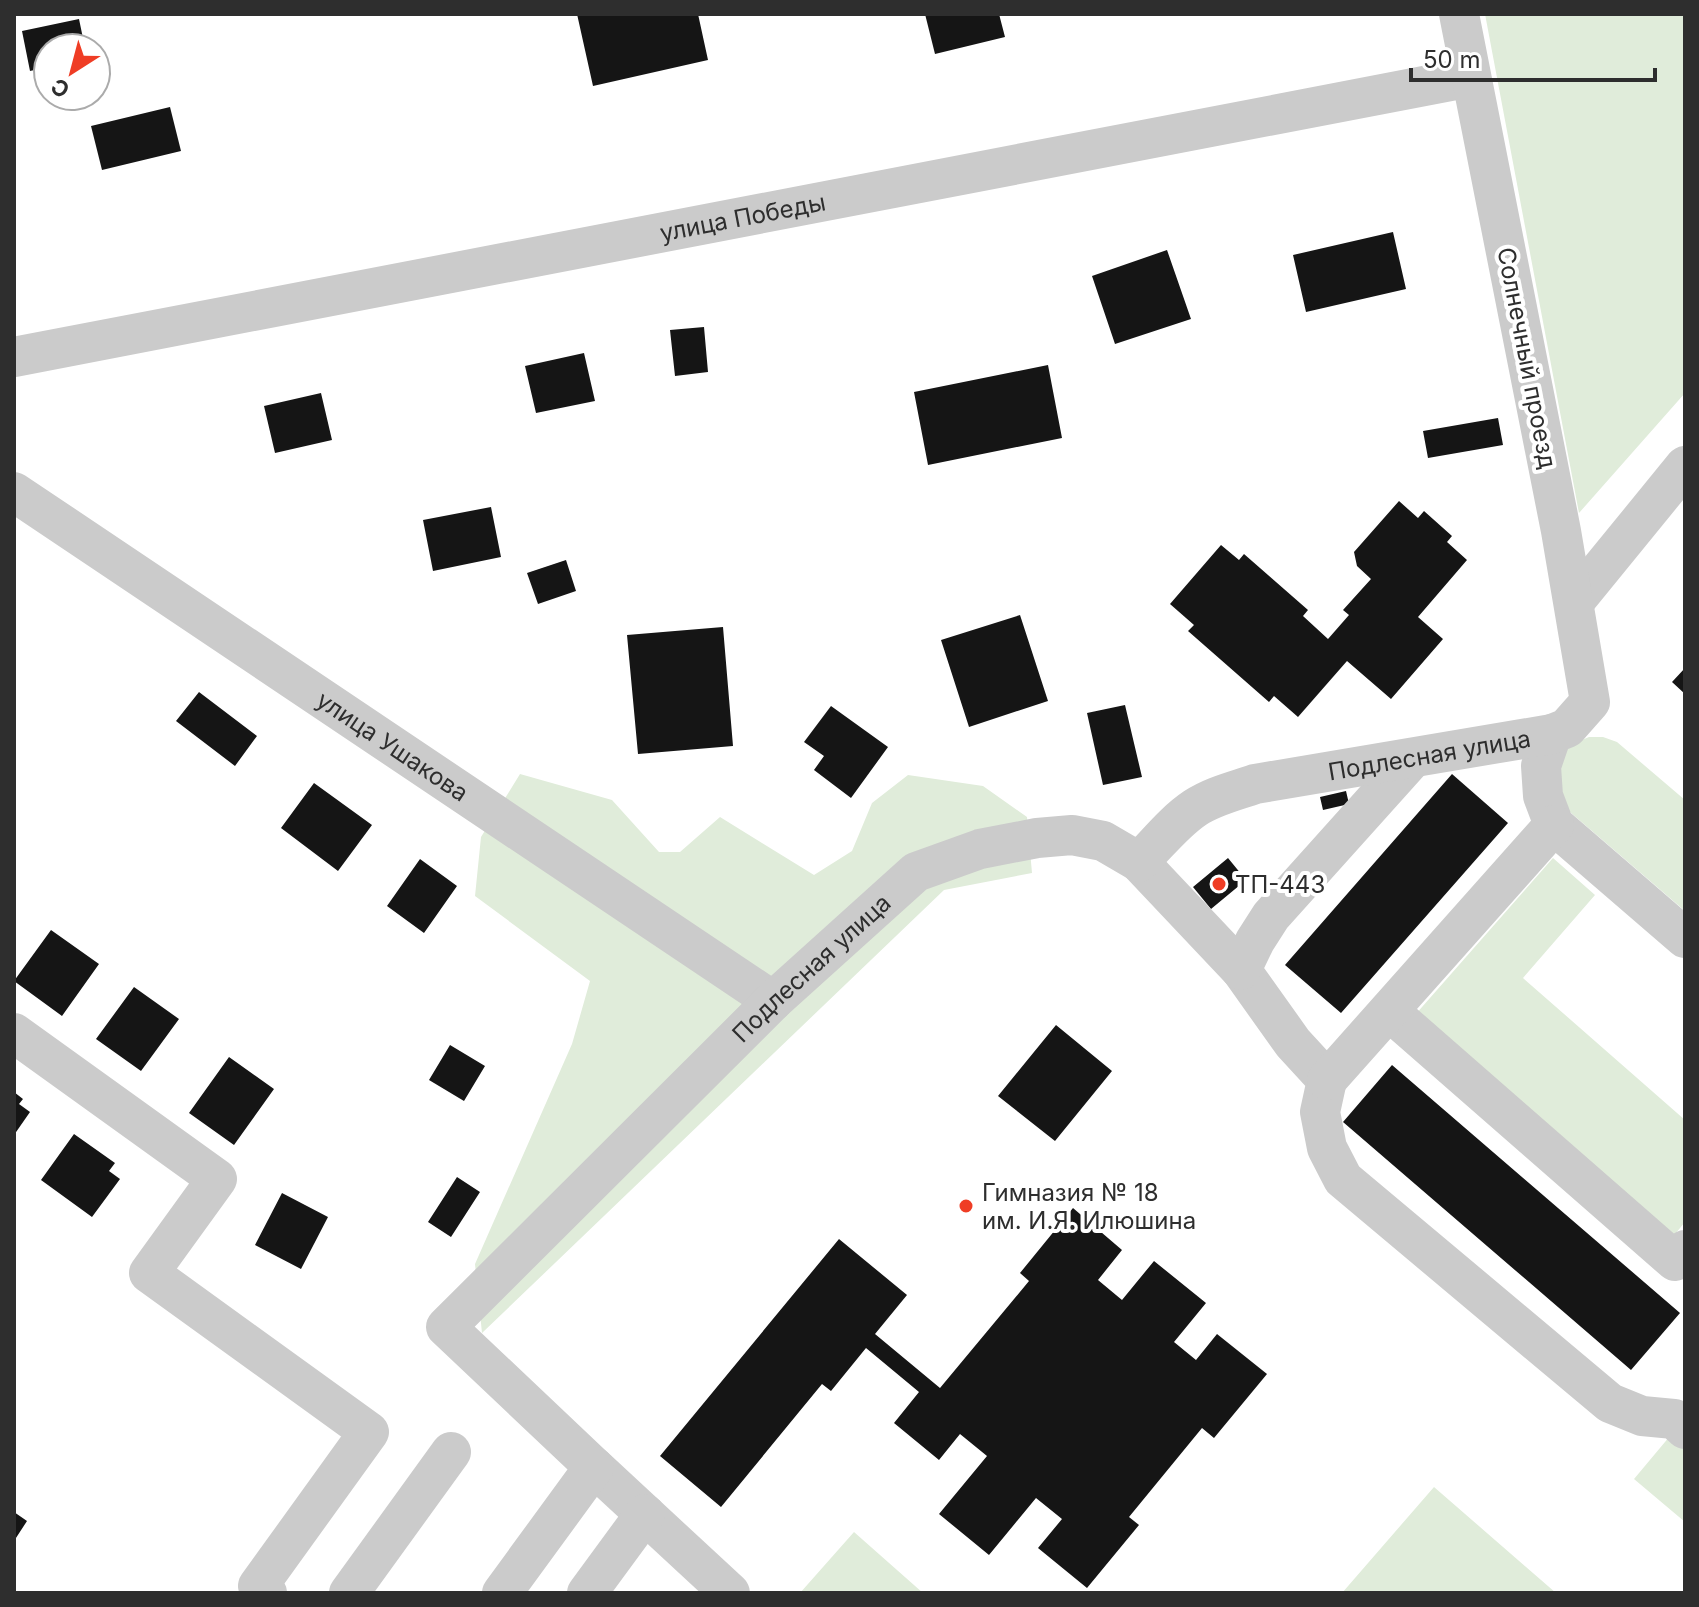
<svg xmlns="http://www.w3.org/2000/svg" width="1699" height="1607" viewBox="0 0 1699 1607" font-family="Inter,sans-serif">
<style>
.green{fill:#e0ecda}
.building{fill:#151515}
.lines{fill:none;stroke-linecap:round;stroke-linejoin:round}
.minor{stroke:#cbcbcb;stroke-width:40}
.poi-dot{fill:#ef3d25;stroke:#fff;stroke-width:3}
.labels{text-anchor:middle;dominant-baseline:central;stroke-width:8;stroke-linejoin:round;paint-order:stroke}
.street-label{font-size:24px;fill:#2e2e2e;stroke:#fff}
.poi-label{font-size:24px;fill:#2e2e2e;stroke:#fff;text-anchor:start}
</style>
<rect width="100%" height="100%" fill="#fff"/>
<path class="green" d="M 1485,14 L 1685,14 L 1685,393 L 1579,513 Z
M 1589,737 L 1603,737 L 1617,742 L 1685,800 L 1685,911 L 1563,806 C 1557,770 1549,753 1589,737 Z
M 520,774 L 612,800 L 659,852 L 680,852 L 720,817 L 814,875 L 852,851 L 872,803 L 908,775 L 983,786 L 1027,817 L 1032,873 L 944,890 L 482,1333 L 475,1264 L 572,1044 L 590,981 L 475,896 L 481,837 Z
M 1553,858 L 1595,895 L 1523,978 L 1685,1120 L 1685,1222 L 1671,1239 L 1415,1015 Z
M 1670,1436 L 1685,1449 L 1685,1522 L 1634,1479 Z
M 1434,1487 L 1556,1593 L 1342,1593 Z
M 854,1532 L 923,1593 L 800,1593 Z"/>
<path class="building" d="M 577,14 L 698,14 L 708,60 L 593,86 Z
M 925,14 L 999,14 L 1005,37 L 935,54 Z
M 79,19 L 85,48 L 48,48 L 48,67 L 30,71 L 22,31 Z
M 170,107 L 181,151 L 102,170 L 91,126 Z
M 1393,232 L 1406,289 L 1306,312 L 1293,255 Z
M 1167,250 L 1191,319 L 1115,344 L 1092,276 Z
M 704,327 L 708,372 L 675,376 L 670,330 Z
M 584,353 L 595,401 L 536,413 L 525,366 Z
M 1048,365 L 1062,438 L 928,465 L 914,392 Z
M 321,393 L 332,440 L 275,453 L 264,406 Z
M 1498,418 L 1503,445 L 1428,458 L 1423,431 Z
M 1399,501 L 1418,518 L 1424,511 L 1452,536 L 1447,542 L 1467,560 L 1418,617 L 1443,639 L 1391,699 L 1347,661 L 1298,717 L 1274,696 L 1269,702 L 1188,631 L 1194,625 L 1170,604 L 1221,545 L 1239,560 L 1244,554 L 1308,610 L 1303,616 L 1328,639 L 1349,615 L 1343,610 L 1371,579 L 1357,566 L 1354,552 Z
M 491,507 L 501,557 L 433,571 L 423,520 Z
M 566,560 L 576,591 L 538,604 L 527,573 Z
M 1020,615 L 1048,701 L 969,727 L 941,640 Z
M 723,627 L 733,746 L 638,754 L 627,635 Z
M 1685,668 L 1685,694 L 1672,682 Z
M 199,692 L 257,736 L 235,766 L 176,721 Z
M 1125,705 L 1142,777 L 1103,785 L 1087,713 Z
M 831,706 L 888,747 L 851,798 L 814,770 L 824,756 L 804,742 Z
M 1452,774 L 1508,823 L 1341,1013 L 1285,965 Z
M 314,783 L 372,825 L 338,871 L 281,828 Z
M 1346,791 L 1349,804 L 1323,810 L 1320,797 Z
M 1228,858 L 1246,880 L 1211,909 L 1193,887 Z
M 420,859 L 457,886 L 424,933 L 387,906 Z
M 51,930 L 99,964 L 62,1016 L 14,981 Z
M 134,987 L 179,1019 L 141,1071 L 96,1039 Z
M 1056,1025 L 1112,1071 L 1055,1141 L 998,1096 Z
M 450,1045 L 485,1066 L 464,1101 L 429,1080 Z
M 229,1057 L 274,1089 L 234,1145 L 189,1113 Z
M 1392,1065 L 1680,1313 L 1631,1370 L 1343,1122 Z
M 14,1092 L 23,1099 L 19,1104 L 30,1112 L 14,1135 Z
M 74,1134 L 115,1163 L 109,1171 L 120,1179 L 92,1217 L 41,1180 Z
M 457,1177 L 480,1192 L 451,1237 L 428,1222 Z
M 282,1193 L 328,1217 L 301,1269 L 255,1245 Z
M 1073,1208 L 1122,1250 L 1098,1280 L 1122,1300 L 1154,1261 L 1206,1303 L 1174,1342 L 1196,1360 L 1217,1334 L 1267,1374 L 1214,1438 L 1202,1428 L 1129,1517 L 1139,1525 L 1087,1588 L 1038,1548 L 1062,1519 L 1036,1498 L 989,1555 L 939,1514 L 987,1456 L 960,1434 L 939,1460 L 894,1423 L 919,1392 L 866,1348 L 831,1391 L 822,1384 L 721,1507 L 660,1456 L 839,1239 L 907,1295 L 875,1334 L 940,1388 L 1029,1281 L 1020,1273 Z
M 14,1512 L 27,1521 L 14,1541 Z"/>
<g class="lines">
<g class="minor">
<path id="s1" d="M 14,357 L 1471,77"/>
<path id="s2" d="M 14,492 L 773,1001"/>
<path d="M 1574,602 L 1685,466"/>
<path d="M 1552,734 L 1541,766 L 1543,796 L 1554,825 L 1685,938"/>
<path d="M 1412,759 L 1271,916 L 1255,941 L 1241,970 L 1293,1043 L 1327,1080 L 1320,1112 L 1327,1148 L 1343,1179 L 1610,1403 L 1642,1416 L 1674,1419 L 1685,1429"/>
<path d="M 1139,862 L 1241,970"/>
<path d="M 1389,1011 L 1675,1261 L 1685,1250"/>
<path d="M 14,1033 L 217,1179 L 149,1273 L 369,1432 L 258,1586 L 267,1593"/>
<path d="M 1327,1080 L 1554,825"/>
<path d="M 594,1467 L 730,1593"/>
<path d="M 349,1593 L 451,1452"/>
<path id="s3" d="M 502,1593 L 594,1467 L 446,1327 L 773,1001 L 916,872 L 980,849 L 1037,838 L 1072,835 L 1103,841 L 1139,862 C 1157,844 1174,822 1195,808 C 1213,796 1235,791 1255,784 L 1552,734 L 1567,728 L 1590,702 L 1561,531 L 1459,14"/>
<path d="M 587,1593 L 645,1514"/>
</g>
</g>
<g class="poi-dot">
<circle cx="1219" cy="884" r="8"/>
<circle cx="966" cy="1206" r="8"/>
</g>
<g class="labels">
<g class="street-label">
<text stroke="none"><textPath href="#s1" startOffset="742">улица Победы</textPath></text>
<text transform="translate(1527 358) rotate(79)">Солнечный проезд</text>
<text stroke="none"><textPath href="#s2" startOffset="456">улица Ушакова</textPath></text>
<text stroke="none"><textPath href="#s3" startOffset="1568">Подлесная улица</textPath></text>
<text stroke="none"><textPath href="#s3" startOffset="872">Подлесная улица</textPath></text>
</g>
<g class="poi-label">
<text x="1235" y="884">ТП-443</text>
<text x="982" y="1192">Гимназия № 18<tspan x="982" dy="28">им. И.Я. Илюшина</tspan></text>
</g>
</g>
<rect width="1699" height="1607" fill="none" stroke="#2e2e2e" stroke-width="32"/>
<g transform="translate(72 72) rotate(216)"><circle r="38" fill="#ffffff" stroke="#ababab" stroke-width="2"/>
<path d="M0-6L14 30L0 20L-14 30Z" fill="#ef3d25"/>
<text y="-12" font-size="22" font-weight="bold" text-anchor="middle" fill="#2e2e2e">С</text>
</g>
<path d="M1411 68v12h244v-12" fill="none" stroke="#2e2e2e" stroke-width="4"/>
<text x="1423" y="68" font-size="24" fill="#2e2e2e" stroke="#ffffff" stroke-width="6" paint-order="stroke">50 m</text>
</svg>
